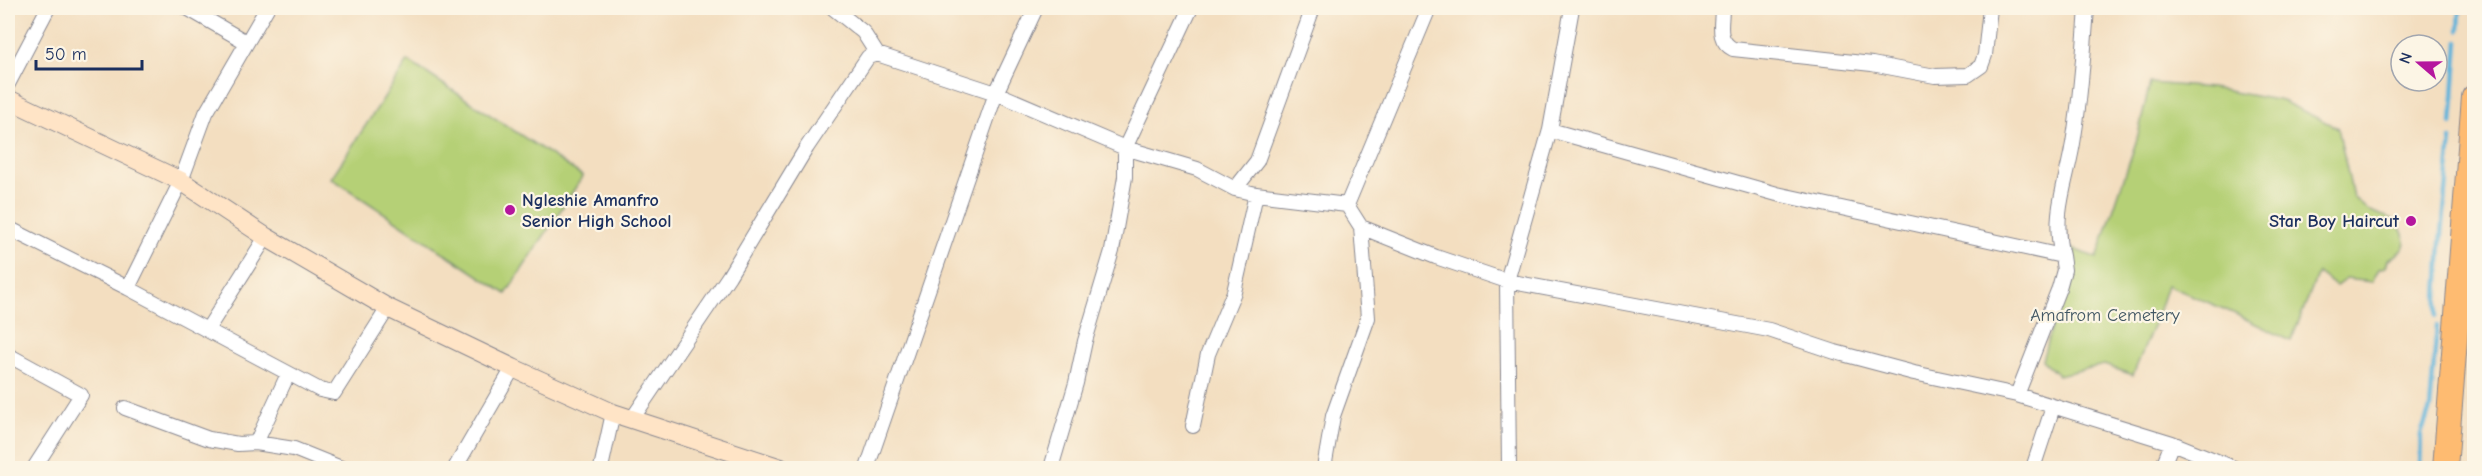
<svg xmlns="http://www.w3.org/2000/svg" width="2482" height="476" viewBox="0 0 2482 476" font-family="'Comic Neue',sans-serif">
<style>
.green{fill:#b5d076;stroke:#68806a;stroke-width:1.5}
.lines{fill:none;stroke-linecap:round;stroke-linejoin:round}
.stream{stroke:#5db3da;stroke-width:4.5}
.street-casing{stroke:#87868f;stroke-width:16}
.secondary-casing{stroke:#87868f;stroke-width:20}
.highway-casing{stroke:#87868f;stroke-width:26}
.street{stroke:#fff;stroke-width:14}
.secondary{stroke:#ffe4c6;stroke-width:18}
.highway{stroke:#febb71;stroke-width:24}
.poi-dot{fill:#b5179e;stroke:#fcf5e5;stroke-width:2}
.labels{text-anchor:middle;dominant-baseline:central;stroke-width:4.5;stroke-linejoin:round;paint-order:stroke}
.poi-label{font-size:18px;font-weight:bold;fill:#1b2f5e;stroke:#fcf5e5;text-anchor:start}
.park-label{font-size:18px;fill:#425764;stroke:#fcf5e5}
</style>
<rect width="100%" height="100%" fill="#fcf5e5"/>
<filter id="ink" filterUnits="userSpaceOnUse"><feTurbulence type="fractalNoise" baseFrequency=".0167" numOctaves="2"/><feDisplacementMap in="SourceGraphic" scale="12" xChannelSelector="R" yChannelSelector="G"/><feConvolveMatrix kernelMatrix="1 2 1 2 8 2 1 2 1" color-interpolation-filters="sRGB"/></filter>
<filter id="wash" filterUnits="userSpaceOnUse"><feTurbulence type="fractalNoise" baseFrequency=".008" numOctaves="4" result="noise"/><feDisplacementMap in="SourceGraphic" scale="24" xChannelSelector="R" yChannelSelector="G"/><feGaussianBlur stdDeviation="1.35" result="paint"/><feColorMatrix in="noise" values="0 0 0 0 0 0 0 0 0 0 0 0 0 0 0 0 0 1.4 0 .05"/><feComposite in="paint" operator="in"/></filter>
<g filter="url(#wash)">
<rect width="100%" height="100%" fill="#f3dec0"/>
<path class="green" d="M 408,61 L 583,176 L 506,294 L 331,178 Z
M 2150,83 L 2211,88 L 2282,101 L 2338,128 L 2353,197 L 2369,211 L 2396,220 C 2407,239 2411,249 2388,259 L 2386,267 L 2379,269 L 2372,282 L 2346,279 L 2336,286 L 2318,273 L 2291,341 L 2233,313 L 2167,285 L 2156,319 L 2133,375 L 2104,365 L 2058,375 L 2042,360 L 2073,249 L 2097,258 L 2137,139 Z"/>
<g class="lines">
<path class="stream" d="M 2459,30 L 2460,8
M 2452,124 L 2458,41
M 2437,316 L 2441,244 L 2451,139
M 2420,468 L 2421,434 L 2430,409 L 2437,326"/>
</g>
</g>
<g filter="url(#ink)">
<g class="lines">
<g class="street-casing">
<path id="street" d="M 187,8 L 246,42
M 833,8 L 863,32 L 877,54
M 1722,8 C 1722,24 1716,40 1733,49 L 1872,64 L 1935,76 L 1968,75 L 1981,66 L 1985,55 L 1990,8
M 8,84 L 48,8
M 1550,130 L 1777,194 L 2062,256 L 2064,270 L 2059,288 L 2017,395
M 1235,189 L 1257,161 L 1313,8
M 1347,205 L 1429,8
M 8,228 L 128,288 L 320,390 L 334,393 L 388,308
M 2062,256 C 2051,212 2068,180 2074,137 C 2081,94 2084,51 2087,8
M 128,288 L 181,181 L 206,113 L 267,8
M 207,330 L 266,237
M 8,355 L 81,395 L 34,468
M 125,408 L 209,439 L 238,444 L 256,443 L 294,449 L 341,468
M 632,419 L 729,276 L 807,147 L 868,57 L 877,54 L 996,93 L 1125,148 L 1197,169 L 1235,189 L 1256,194 L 1347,205 L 1361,227 L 1436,257 L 1507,281 L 1769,330 L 1835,352 L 1914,373 L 2017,395 L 2172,443 L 2234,468
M 1193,426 L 1208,354 L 1234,292 L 1256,194
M 256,443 L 288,374
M 455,468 L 513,368
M 601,468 L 613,413
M 867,468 L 996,93 L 1036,8
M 1051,468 L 1076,383 L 1085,341 L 1112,251 L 1125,177 L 1125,148 L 1191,8
M 1324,468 L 1333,416 L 1368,318 L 1361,227
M 1509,468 L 1507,281 L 1550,130 L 1572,8
M 2033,468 L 2053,407
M 2162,468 L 2172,443"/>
</g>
<g class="secondary-casing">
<path id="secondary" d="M 8,99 L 181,181 L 266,237 L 388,308 L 513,368 L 613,413 L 781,468"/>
</g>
<g class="highway-casing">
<path id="highway" d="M 2445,468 L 2474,97"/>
</g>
<use href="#street" class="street"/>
<use href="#secondary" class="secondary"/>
<use href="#highway" class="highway"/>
</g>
</g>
<g class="poi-dot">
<circle cx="510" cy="210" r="6"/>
<circle cx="2411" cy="221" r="6"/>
</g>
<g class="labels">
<g class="poi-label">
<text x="522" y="200">Ngleshie Amanfro<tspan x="522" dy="21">Senior High School</tspan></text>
<text x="2399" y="221" text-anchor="end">Star Boy Haircut</text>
</g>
<g class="park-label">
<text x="2105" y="315">Amafrom Cemetery</text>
</g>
</g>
<rect width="2482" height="476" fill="none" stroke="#fcf5e5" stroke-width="30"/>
<g transform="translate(2419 63) rotate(290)"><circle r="28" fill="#fcf5e5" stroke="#a2a6af" stroke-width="1.5"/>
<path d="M0-4.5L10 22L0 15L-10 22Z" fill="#b5179e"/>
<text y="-9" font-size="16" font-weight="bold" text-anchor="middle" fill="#1b2f5e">N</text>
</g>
<path d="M36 60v9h106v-9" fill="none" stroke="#1b2f5e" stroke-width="3"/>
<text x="45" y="60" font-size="18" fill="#1b2f5e" stroke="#fcf5e5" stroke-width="4.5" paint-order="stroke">50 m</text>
</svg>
